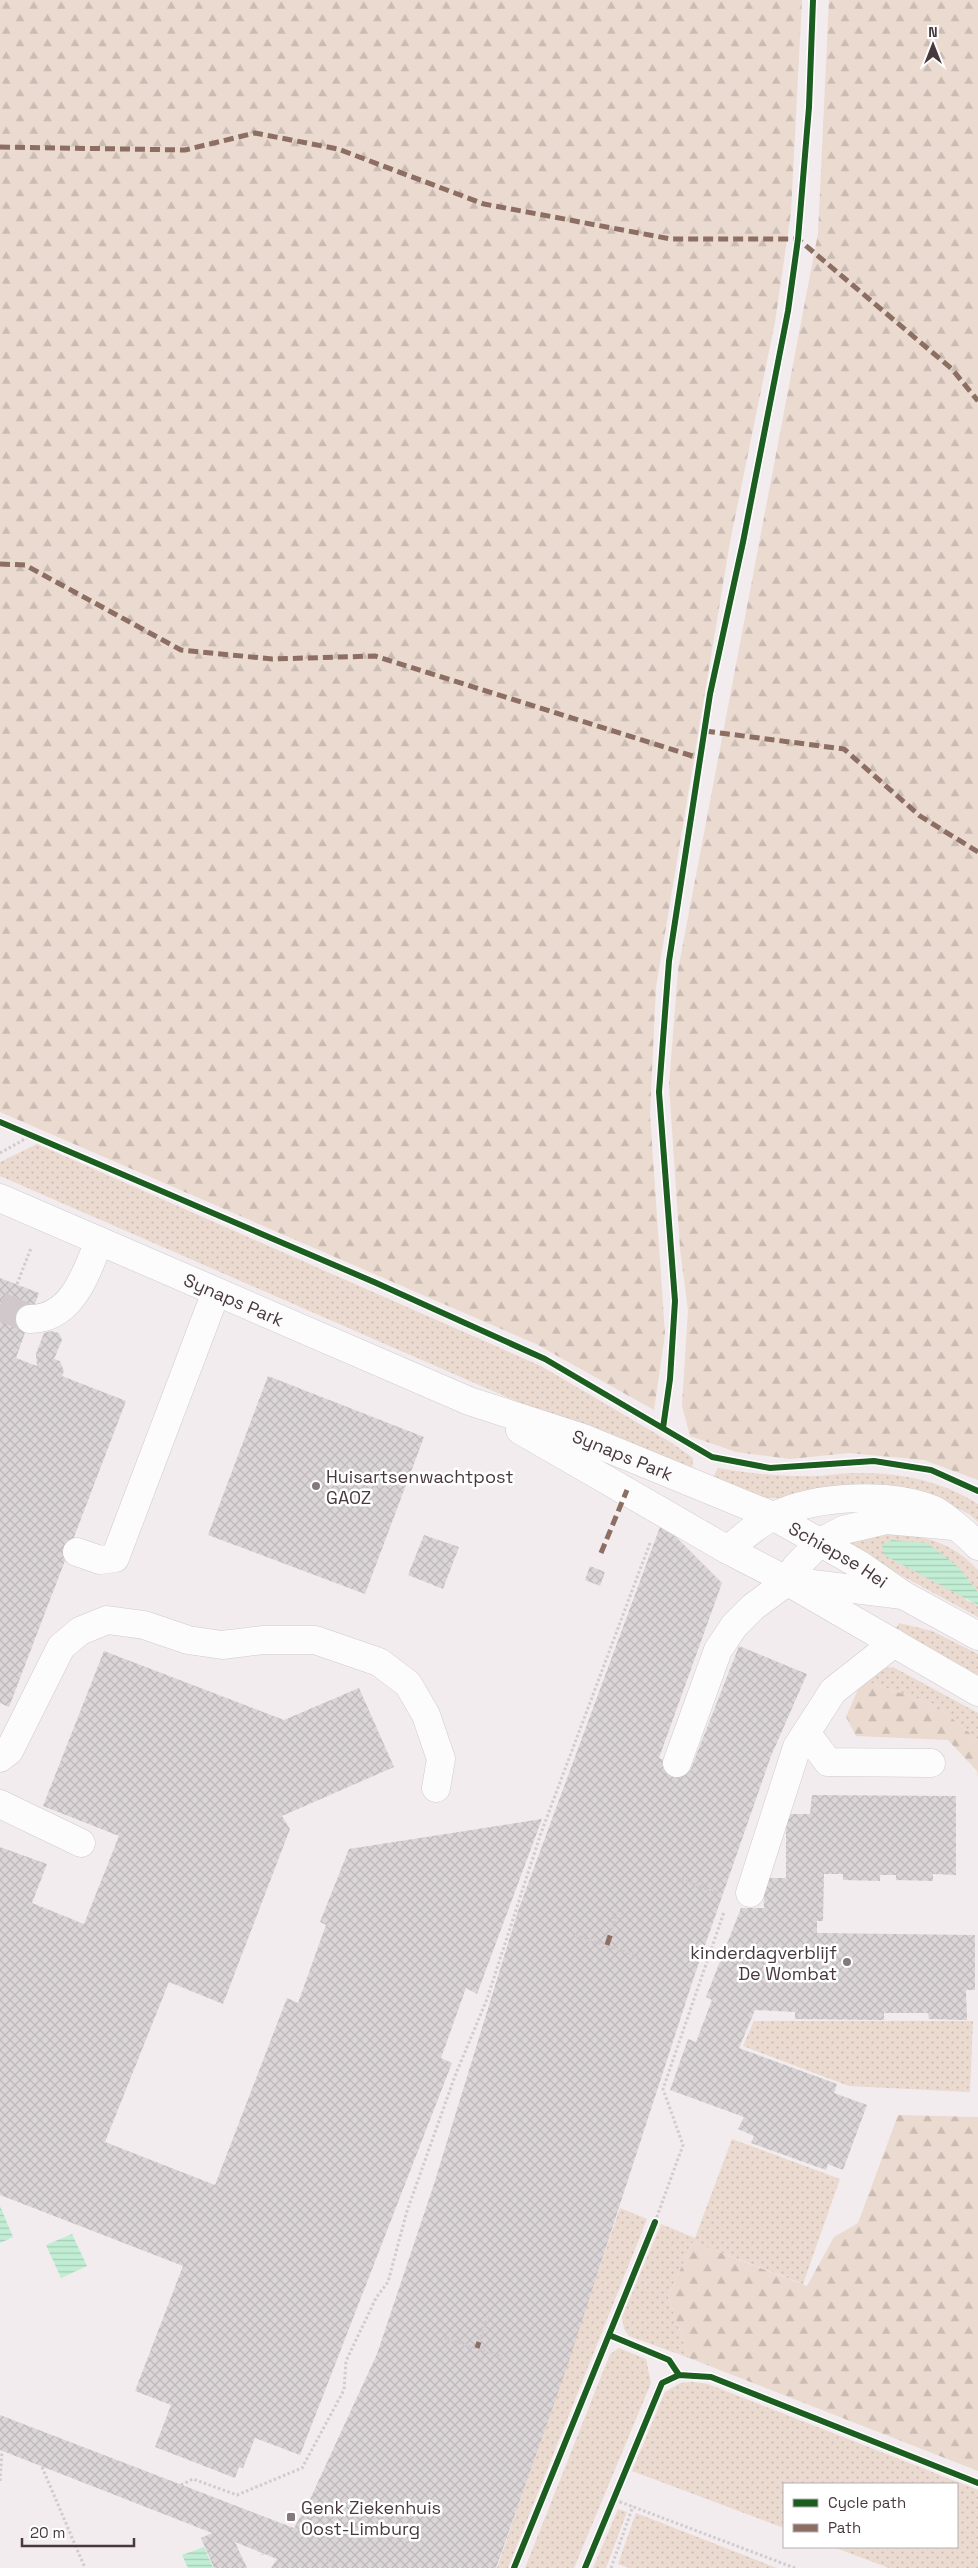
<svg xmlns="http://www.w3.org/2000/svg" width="978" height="2568" viewBox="0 0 978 2568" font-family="'Space Grotesk',sans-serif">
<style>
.grass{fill:url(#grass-dots)}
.forest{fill:url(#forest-firs)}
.water{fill:url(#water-rules)}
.building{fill:url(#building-cross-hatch)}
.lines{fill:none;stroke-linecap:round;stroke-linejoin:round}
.minor-tunnel{stroke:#d0c8cb;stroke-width:28;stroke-dasharray:28 14;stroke-linecap:butt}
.minor-casing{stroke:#d0cacc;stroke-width:29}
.path{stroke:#d2cbce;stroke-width:3;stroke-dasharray:2.5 2.5;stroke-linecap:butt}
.minor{stroke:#fdfcfc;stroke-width:28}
.quiet{stroke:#8d6e63;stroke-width:5;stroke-dasharray:10 5;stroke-linecap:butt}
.cycleway-casing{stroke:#fff;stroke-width:9}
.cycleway{stroke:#1b5e20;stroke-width:6}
.poi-dot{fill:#84787c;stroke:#fff;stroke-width:2}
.labels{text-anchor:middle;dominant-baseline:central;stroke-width:5;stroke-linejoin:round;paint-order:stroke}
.street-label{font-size:18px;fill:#48393e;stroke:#fff}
.poi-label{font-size:18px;fill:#48393e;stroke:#fff;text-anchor:start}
</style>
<defs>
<pattern id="grass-dots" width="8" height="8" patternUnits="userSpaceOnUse" patternTransform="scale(1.25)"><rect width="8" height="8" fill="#ebdacf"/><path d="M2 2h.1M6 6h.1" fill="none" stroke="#cbbcb3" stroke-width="1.8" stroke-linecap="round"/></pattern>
<pattern id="forest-firs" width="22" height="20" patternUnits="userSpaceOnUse" patternTransform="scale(1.25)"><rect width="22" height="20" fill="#ebdacf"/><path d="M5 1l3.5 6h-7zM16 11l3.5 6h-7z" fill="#cbbcb3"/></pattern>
<pattern id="water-rules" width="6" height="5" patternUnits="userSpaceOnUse" patternTransform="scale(1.25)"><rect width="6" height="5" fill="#c0edd3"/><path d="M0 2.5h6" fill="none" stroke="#a6ccb6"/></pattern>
<pattern id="building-cross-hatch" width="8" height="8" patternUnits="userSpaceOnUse" patternTransform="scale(1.25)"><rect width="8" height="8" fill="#dbd5d7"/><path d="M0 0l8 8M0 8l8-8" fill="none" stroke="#bdb8ba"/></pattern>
</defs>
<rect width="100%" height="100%" fill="#f2ecee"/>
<path class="grass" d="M 37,1144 L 541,1366 L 672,1443 L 693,1458 L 692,1473 L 532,1408 L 0,1176 L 0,1162 Z
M 718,1468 C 747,1473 775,1476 805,1476 C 820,1477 835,1474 851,1473 C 896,1472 939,1479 978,1504 L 978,1522 L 969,1514 L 930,1495 L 773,1498 L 758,1497 L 712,1479 Z
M 877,1533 C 916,1533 951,1540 978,1570 L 978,1592 L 957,1566 L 966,1600 L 978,1605 L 978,1617 L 847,1546 L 861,1537 Z
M 899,1623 L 932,1631 L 978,1654 L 978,1675 L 895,1630 Z
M 893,1667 L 978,1713 L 978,1740 L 936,1705 L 862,1680 L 873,1670 Z
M 754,2021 L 973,2021 L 970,2092 L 849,2086 L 743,2046 Z
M 732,2139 L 840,2179 L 803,2284 L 693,2242 L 668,2296 L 689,2358 L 629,2336 L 624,2329 L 622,2317 L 661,2224 L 695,2238 Z
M 620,2208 L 647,2219 L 508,2568 L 497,2568 Z
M 619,2348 L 646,2359 L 651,2383 L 574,2568 L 525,2568 L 610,2354 Z
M 692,2382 L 708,2384 L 978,2490 L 978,2568 L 889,2568 L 833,2547 L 957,2547 L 957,2484 L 784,2484 L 784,2528 L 632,2471 L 665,2392 L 680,2383 Z
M 618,2509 L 627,2512 L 606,2568 L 593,2568 Z
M 636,2513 L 777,2568 L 629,2568 L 618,2564 Z"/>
<path class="forest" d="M 0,0 L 802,0 L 791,212 L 775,322 L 730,542 L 656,987 L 650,1114 L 665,1334 L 654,1410 L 536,1344 L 0,1112 Z
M 829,0 L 978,0 L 978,1480 L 924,1460 L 849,1453 L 790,1459 L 736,1452 L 690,1436 L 682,1406 L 688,1310 L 680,1249 L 669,1085 L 678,970 L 818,233 Z
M 862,1680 L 936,1705 L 978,1740 L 978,1777 L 977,1771 L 948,1740 L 856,1736 L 846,1717 Z
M 898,2115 L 978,2117 L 978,2471 L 689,2358 L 668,2296 L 693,2242 L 807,2286 L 834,2237 L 858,2223 Z"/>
<path class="water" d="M 892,1540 L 927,1543 L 957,1566 L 978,1592 L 978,1605 L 884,1555 L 882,1545 Z
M 0,2206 L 13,2237 L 0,2243 Z
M 72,2234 L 87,2266 L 61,2278 L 46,2245 Z
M 204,2547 L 213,2568 L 188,2568 L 182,2555 Z"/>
<path class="building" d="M 0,1278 L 39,1293 L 16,1358 L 37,1366 L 36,1354 L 44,1333 L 51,1331 L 59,1333 L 62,1340 L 54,1359 L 60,1361 L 64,1371 L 62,1376 L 126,1401 L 9,1707 L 0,1703 Z
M 268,1376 L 424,1437 L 365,1594 L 208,1535 Z
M 660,1527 L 673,1534 L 722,1583 L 659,1758 L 690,1771 L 739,1646 L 807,1674 L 771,1756 L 694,1977 L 568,2364 L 496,2568 L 271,2568 L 277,2559 L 235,2542 L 247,2568 L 214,2568 L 201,2538 L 212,2533 L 0,2450 L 0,2415 L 294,2528 L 312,2495 L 377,2354 L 434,2184 L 518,1911 Z
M 424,1535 L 459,1547 L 443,1589 L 408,1575 Z
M 590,1566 L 605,1572 L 600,1586 L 585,1580 Z
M 104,1651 L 284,1720 L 359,1688 L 394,1767 L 282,1816 L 290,1829 L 223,2004 L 169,1982 L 105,2142 L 215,2185 L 287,1998 L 298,2003 L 326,1925 L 320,1922 L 349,1849 L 542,1819 L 477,1994 L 466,1988 L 441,2058 L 452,2063 L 300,2455 L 255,2438 L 243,2468 L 239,2467 L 235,2478 L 155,2447 L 171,2405 L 135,2391 L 183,2266 L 0,2195 L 0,1847 L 47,1864 L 32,1903 L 84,1924 L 119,1836 L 43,1806 Z
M 812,1795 L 956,1796 L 956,1875 L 933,1874 L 933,1881 L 896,1880 L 896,1875 L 880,1875 L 880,1881 L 843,1880 L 843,1874 L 824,1874 L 823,1921 L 817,1921 L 817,1933 L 975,1935 L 975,1990 L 966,1990 L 967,2020 L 929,2019 L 928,2013 L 884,2013 L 884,2020 L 795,2019 L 795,2012 L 755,2010 L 739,2048 L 837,2084 L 834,2093 L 867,2105 L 843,2170 L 828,2164 L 826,2170 L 751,2143 L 754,2136 L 738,2129 L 744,2117 L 670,2090 L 688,2039 L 696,2042 L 712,2000 L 706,1997 L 741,1908 L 764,1908 L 763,1878 L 786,1878 L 786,1814 L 810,1814 Z"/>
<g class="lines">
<path class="minor-tunnel" d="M 0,1306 L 30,1319"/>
<g class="minor-casing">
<g id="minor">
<path id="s1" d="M 0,1198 L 469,1401 L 583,1438 L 773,1516 L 860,1565 L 903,1595"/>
<path d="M 30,1319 C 72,1319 86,1274 99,1241"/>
<path d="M 520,1430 L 728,1550 L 788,1581 L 903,1595 L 978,1636"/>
<path d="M 728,1550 C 742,1538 757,1524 774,1516 C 816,1495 891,1492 934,1510 C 942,1513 972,1539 978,1546"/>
<path d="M 77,1552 L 100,1560 L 115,1558 L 216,1292"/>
<path d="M 795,1586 L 978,1692"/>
<path d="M 807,1734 L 828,1762 L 931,1763"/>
<path d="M 0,1758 L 9,1751 L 61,1647 L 80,1631 L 107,1620 L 144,1625 L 188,1640 L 222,1645 L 264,1640 L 315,1640 L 379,1662 L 408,1684 L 426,1715 L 441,1759 L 436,1788"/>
<path d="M 677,1763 L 718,1650 L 734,1626 L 753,1607 L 788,1581 L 796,1567 L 820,1542 L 843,1530 L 886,1520 L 954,1526"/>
<path d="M 0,1804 L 81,1843"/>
<path d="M 750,1893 L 797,1747 L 833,1691 L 894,1643"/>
</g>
</g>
<path class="path" d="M 0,1153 L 32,1135
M 17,1284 L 31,1248
M 681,1879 L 718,1893
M 611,1933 L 618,1910
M 575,1935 L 638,1956
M 655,2222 L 683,2145 L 663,2089 L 724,1912
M 445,2338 L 507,2358
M 479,2342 L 488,2315
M 42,2467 L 85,2568
M 0,2481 L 2,2451
M 181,2485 L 193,2479 L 237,2495 L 302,2468 L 344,2390 L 346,2361 L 376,2298 L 388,2282 L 407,2211 L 455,2076 L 487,1999 L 541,1833 L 650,1543
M 615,2500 L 795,2568
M 257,2535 L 262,2555
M 327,2559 L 336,2563
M 611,2568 L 633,2506"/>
<use href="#minor" class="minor"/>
<path class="quiet" d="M 0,147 L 185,150 L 255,133 L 338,149 L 484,204 L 671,239 L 798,239 L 952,369 L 978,401
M 0,564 L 25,565 L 181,650 L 272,659 L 375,656 L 702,759
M 705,731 L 844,749 L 920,816 L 978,852
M 601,1553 L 627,1490
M 607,1945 L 611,1933
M 477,2348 L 479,2342"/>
<g class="cycleway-casing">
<path id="cycleway" d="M 0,1122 L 374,1282 L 545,1359 L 712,1457 L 770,1468 L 874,1461 L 931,1470 L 978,1491
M 663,1428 L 670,1379 L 675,1301 L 659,1092 L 669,961 L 710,694 L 743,542 L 788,311 L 798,239 L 809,107 L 813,0
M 609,2335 L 669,2360 L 679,2375
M 514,2568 L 655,2222
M 585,2568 L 662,2383 L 679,2375 L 711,2377 L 978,2483"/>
</g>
<use href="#cycleway" class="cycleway"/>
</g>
<g class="poi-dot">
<circle cx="316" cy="1486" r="5"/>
<circle cx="847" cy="1962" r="5"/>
<rect x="286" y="2512" width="10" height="10" rx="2.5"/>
</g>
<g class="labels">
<g class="street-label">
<text stroke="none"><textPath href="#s1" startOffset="255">Synaps Park</textPath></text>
<text stroke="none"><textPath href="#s1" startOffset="674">Synaps Park</textPath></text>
<text stroke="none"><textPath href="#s1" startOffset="912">Schiepse Hei</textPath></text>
</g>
<g class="poi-label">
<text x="326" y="1476">Huisartsenwachtpost<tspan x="326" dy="21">GAOZ</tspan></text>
<text x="837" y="1952" text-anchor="end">kinderdagverblijf<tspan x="837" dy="21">De Wombat</tspan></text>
<text x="301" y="2507">Genk Ziekenhuis<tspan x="301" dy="21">Oost-Limburg</tspan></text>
</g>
</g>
<rect x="783" y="2483" width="175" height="65" fill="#ffffff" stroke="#b6b0b2"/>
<rect x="793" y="2499" width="25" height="8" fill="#1b5e20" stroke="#b6b0b2"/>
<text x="828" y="2508" font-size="15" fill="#48393e">Cycle path</text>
<rect x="793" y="2524" width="25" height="8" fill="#8d6e63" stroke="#b6b0b2"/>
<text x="828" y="2533" font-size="15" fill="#48393e">Path</text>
<g transform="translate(933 45)" stroke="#ffffff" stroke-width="4" paint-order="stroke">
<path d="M0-4L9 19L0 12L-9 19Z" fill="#48393e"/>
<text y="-8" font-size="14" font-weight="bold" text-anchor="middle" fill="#48393e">N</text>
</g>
<path d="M22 2538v8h112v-8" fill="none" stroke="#48393e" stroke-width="2.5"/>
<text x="30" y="2538" font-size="15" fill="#48393e" stroke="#ffffff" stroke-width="4" paint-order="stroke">20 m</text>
</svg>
